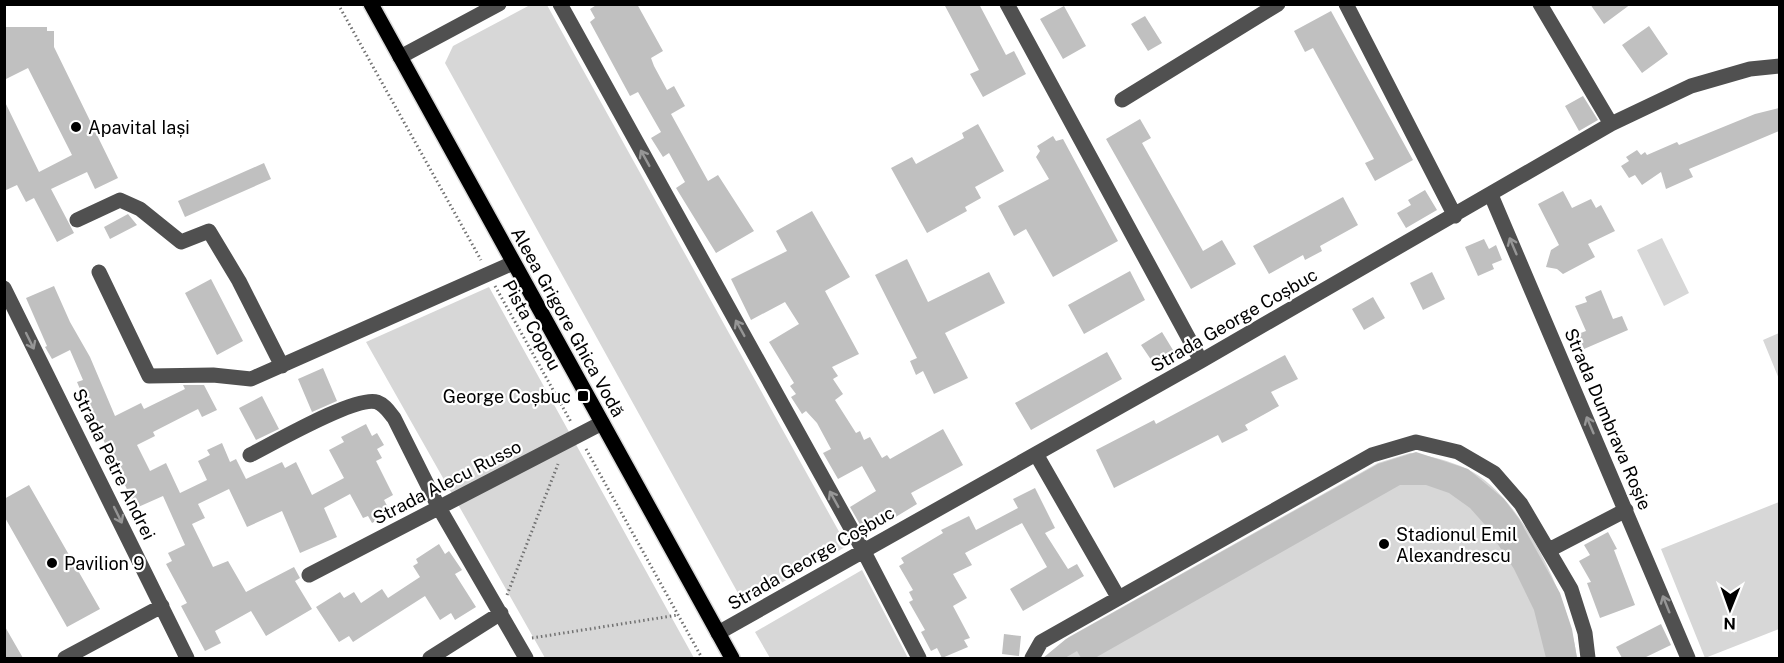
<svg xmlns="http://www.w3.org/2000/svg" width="1784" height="663" viewBox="0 0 1784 663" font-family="'Public Sans',sans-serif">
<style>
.green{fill:#d7d7d7}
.building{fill:#c0c0c0}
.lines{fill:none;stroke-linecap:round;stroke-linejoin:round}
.major-casing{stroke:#dbdbdb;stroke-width:18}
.path{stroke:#727272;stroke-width:3;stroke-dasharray:1.5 3;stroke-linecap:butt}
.minor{stroke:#505050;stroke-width:15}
.major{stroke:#000;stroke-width:15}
.tram{stroke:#000;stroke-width:1.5}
.oneway{stroke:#969696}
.poi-dot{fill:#000;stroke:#fff;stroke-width:2}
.labels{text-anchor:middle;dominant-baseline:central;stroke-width:4.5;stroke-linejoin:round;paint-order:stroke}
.poi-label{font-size:18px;fill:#000;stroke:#fff;text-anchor:start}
.street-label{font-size:18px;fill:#000;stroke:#fff}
</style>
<rect width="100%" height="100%" fill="#fff"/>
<path class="green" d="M 530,5 L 547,5 L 847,546 L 744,604 L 445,63 L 453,46 Z
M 1662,238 L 1689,293 L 1664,306 L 1637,250 Z
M 489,287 L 694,658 L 545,658 L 366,342 Z
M 1779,333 L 1779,379 L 1763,340 Z
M 1410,453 C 1430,456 1448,460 1467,469 C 1522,495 1570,601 1577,658 L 1044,658 L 1069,637 L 1378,463 Z
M 1779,502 L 1779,629 L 1705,658 L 1661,549 Z
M 862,570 L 908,658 L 770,658 L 755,632 Z"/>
<path class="building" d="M 598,4 L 637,4 L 663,51 L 651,58 L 654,66 L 667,90 L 674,86 L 685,106 L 671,114 L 708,181 L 718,175 L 754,231 L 716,253 L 676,188 L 685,182 L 669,153 L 663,157 L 651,138 L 661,132 L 638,92 L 630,96 L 590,22 L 595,18 L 590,9 Z
M 944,4 L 979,4 L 1006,55 L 1014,51 L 1026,74 L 983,97 L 970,74 L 979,70 Z
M 1590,4 L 1631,4 L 1604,24 Z
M 1064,6 L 1086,46 L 1063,59 L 1040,19 Z
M 1331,11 L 1413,160 L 1375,181 L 1365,163 L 1374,159 L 1313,48 L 1305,52 L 1294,31 Z
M 1145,16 L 1162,43 L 1148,51 L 1131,24 Z
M 1649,26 L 1668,54 L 1642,73 L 1622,45 Z
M 6,27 L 47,27 L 47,31 L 54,31 L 54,47 L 118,178 L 95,189 L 87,172 L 51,189 L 74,233 L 57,242 L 34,198 L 26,202 L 17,185 L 4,191 L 4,100 L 39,172 L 72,155 L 28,68 L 4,80 Z
M 1583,96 L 1598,120 L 1579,131 L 1565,106 Z
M 1779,108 L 1779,131 L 1689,169 L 1693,177 L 1666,189 L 1661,172 L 1642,185 L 1635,175 L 1629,178 L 1621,166 L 1629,161 L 1626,157 L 1637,150 L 1641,155 L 1645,152 L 1647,155 L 1677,142 L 1679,145 L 1755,114 Z
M 1140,119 L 1151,138 L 1142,143 L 1203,251 L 1222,240 L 1236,264 L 1191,289 L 1106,139 Z
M 978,124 L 1004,171 L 975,187 L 981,198 L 965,207 L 967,211 L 927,233 L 891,168 L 912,157 L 916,164 L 964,138 L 962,133 Z
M 1053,136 L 1056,141 L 1063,139 L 1118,241 L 1053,277 L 1026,229 L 1014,236 L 998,206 L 1049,179 L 1036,157 L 1040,151 L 1037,146 Z
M 264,163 L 271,179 L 185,217 L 178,201 Z
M 1425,190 L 1437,210 L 1406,228 L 1397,213 L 1411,205 L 1408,200 Z
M 1563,191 L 1572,208 L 1591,199 L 1596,208 L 1601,205 L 1615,231 L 1588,244 L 1595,257 L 1563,274 L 1557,269 L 1546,267 L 1551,250 L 1559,245 L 1538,204 Z
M 1343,197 L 1358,225 L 1320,246 L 1322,251 L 1305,260 L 1303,255 L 1269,274 L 1253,246 Z
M 812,211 L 850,277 L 825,291 L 859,354 L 832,367 L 838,376 L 833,379 L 843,394 L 835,400 L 856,433 L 860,431 L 864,440 L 870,437 L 882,458 L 887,455 L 890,459 L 943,429 L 963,465 L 911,493 L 917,504 L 866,535 L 850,507 L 876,491 L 862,466 L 838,479 L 823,453 L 831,449 L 817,423 L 806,411 L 802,414 L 791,397 L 796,394 L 790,386 L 794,383 L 769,342 L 799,324 L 785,302 L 751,320 L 731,279 L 787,251 L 776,231 Z
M 128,214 L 137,225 L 110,239 L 104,227 Z
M 1484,239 L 1489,249 L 1496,245 L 1502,260 L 1492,264 L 1494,269 L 1478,276 L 1465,247 Z
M 907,259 L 928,302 L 989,272 L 1005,303 L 945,333 L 968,378 L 934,394 L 923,371 L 916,375 L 910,361 L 917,358 L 875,275 Z
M 1130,271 L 1145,300 L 1084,334 L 1068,305 Z
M 1432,272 L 1445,299 L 1423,310 L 1410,283 Z
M 211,279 L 243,341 L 217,355 L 185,293 Z
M 54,286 L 70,322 L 90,357 L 115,416 L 141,403 L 144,409 L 185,389 L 183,385 L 204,385 L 217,410 L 202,417 L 198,409 L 153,432 L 155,436 L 137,445 L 150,471 L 166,463 L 180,493 L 207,480 L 198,461 L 210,455 L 207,450 L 222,443 L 230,462 L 236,459 L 246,479 L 282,462 L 285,468 L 296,462 L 312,495 L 344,478 L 329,450 L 344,442 L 341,437 L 366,424 L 372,436 L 377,433 L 384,445 L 377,449 L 382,458 L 376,461 L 393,495 L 384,500 L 391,513 L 372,523 L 368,516 L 363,518 L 350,494 L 324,508 L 337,537 L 300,553 L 282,511 L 247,527 L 229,489 L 198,504 L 205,518 L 192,524 L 213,567 L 228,561 L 246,592 L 294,567 L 300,578 L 295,581 L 312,609 L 266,636 L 251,611 L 215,631 L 221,643 L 205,651 L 181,606 L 187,603 L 166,564 L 172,561 L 168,553 L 185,545 L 163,496 L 136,508 L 89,410 L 81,413 L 76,399 L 83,396 L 77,382 L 83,380 L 70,350 L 52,359 L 45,347 L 47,346 L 26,298 Z
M 1601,290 L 1613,319 L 1622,316 L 1628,330 L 1584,349 L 1578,334 L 1586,331 L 1575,306 L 1587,302 L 1585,297 Z
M 1373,297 L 1385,318 L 1364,330 L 1352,309 Z
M 1162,332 L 1176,355 L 1156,367 L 1141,345 Z
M 1107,352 L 1122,379 L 1031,430 L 1015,403 Z
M 1285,355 L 1298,379 L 1271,392 L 1279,406 L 1245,425 L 1248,430 L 1222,443 L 1218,435 L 1114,488 L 1096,450 L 1154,420 L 1156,424 Z
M 323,368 L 337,401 L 312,412 L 298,379 Z
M 262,396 L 279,429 L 256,440 L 239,408 Z
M 1416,452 L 1468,469 L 1504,499 L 1519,519 L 1560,593 L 1572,629 L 1577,658 L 1546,658 L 1534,610 L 1514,569 L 1486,526 L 1470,508 L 1449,493 L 1426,485 L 1400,485 L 1095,658 L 1081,658 L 1077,651 L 1065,658 L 1043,658 L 1066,639 L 1378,464 Z
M 29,485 L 100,609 L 67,627 L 4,516 L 4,499 Z
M 1035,488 L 1055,528 L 1045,533 L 1068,569 L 1077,564 L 1084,576 L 1023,611 L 1010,589 L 1047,567 L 1022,523 L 965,553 L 972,565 L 953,574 L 967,598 L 953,606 L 970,638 L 964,640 L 968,647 L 942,658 L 937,648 L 931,651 L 921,632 L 925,630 L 909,602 L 913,600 L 909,592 L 913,590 L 899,566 L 904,563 L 901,558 L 943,533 L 941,530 L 969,516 L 976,530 L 1018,508 L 1013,499 Z
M 1608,532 L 1617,549 L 1614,550 L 1635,605 L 1600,618 L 1587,583 L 1591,582 L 1579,561 L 1590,555 L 1584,545 Z
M 439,544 L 445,554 L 449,551 L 462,570 L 455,574 L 476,607 L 455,620 L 451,613 L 440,620 L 425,596 L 353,642 L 349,636 L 339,642 L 316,607 L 340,592 L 344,598 L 354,592 L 361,603 L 382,589 L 388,598 L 420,577 L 413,566 L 418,563 L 416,559 Z
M 1661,624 L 1671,645 L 1644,658 L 1622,658 L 1616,647 Z
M 4,625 L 23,658 L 4,658 Z
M 1004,634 L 1021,636 L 1019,656 L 1002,654 Z"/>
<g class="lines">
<g class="major-casing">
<path id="major" d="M 371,4 L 732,658"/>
</g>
<path class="path" d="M 338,4 L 481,260
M 495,286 L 571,422
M 586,449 L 702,658
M 507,595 L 558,464
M 532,638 L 678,615"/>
<path class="minor" d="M 560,4 L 863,550 L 919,658
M 1007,4 L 1201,361
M 1346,4 L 1455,216
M 1540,4 L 1611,124
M 400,57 L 499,4
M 1122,100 L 1278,4
M 1491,195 L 1688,658
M 77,220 L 120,200 L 140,209 L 181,242 L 209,231 L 239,281 L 282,366
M 99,272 L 149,376 L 213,375 L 251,379 L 513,263
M 4,288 L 187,658
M 1036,454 L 1118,597
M 250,455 C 274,443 356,395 377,402 C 385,405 389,412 394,418 L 438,506 L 526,658
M 1549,550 L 1626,510
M 309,575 L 602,423
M 718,633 L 1201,361 L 1611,124 L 1691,86 L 1750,69 L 1780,66
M 65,658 L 162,606
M 430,658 L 501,613
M 1032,658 L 1041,642 L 1372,455 L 1416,442 L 1458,452 L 1494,473 L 1521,504 L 1571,589 L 1585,633 L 1588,658"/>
<use href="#major" class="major"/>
<path class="tram" d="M 366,4 L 728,658"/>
</g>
<defs><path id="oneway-shaft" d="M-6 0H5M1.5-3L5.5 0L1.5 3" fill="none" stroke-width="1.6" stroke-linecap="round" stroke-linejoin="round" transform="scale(1.5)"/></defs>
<g class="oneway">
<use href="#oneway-shaft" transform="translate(645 158) rotate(-119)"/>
<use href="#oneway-shaft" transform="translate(1513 246) rotate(-113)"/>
<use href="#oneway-shaft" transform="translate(740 328) rotate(-119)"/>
<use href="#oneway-shaft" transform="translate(30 341) rotate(64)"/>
<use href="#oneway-shaft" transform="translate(1590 425) rotate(-113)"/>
<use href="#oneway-shaft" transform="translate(834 499) rotate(-119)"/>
<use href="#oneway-shaft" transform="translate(118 515) rotate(64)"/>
<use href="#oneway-shaft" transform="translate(1666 604) rotate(-112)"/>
</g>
<g class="poi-dot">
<circle cx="76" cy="127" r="6"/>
<rect x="577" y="390" width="12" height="12" rx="3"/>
<circle cx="1384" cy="544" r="6"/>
<circle cx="52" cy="563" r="6"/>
</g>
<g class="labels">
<g class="poi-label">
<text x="88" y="127">Apavital Iași</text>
<text x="571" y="396" text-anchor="end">George Coșbuc</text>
<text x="1396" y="534">Stadionul Emil<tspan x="1396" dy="21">Alexandrescu</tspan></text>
<text x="64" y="563">Pavilion 9</text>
</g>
<g class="street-label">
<text transform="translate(1234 320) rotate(-30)">Strada George Coșbuc</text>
<text transform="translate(568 322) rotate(61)">Aleea Grigore Ghica Vodă</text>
<text transform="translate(532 325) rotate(61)">Pista Copou</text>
<text transform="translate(1608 419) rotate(67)">Strada Dumbrava Roșie</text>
<text transform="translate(114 464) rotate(64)">Strada Petre Andrei</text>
<text transform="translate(447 482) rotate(-27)">Strada Alecu Russo</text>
<text transform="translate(811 558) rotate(-30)">Strada George Coșbuc</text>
</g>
</g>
<rect width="1784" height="663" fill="none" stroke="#000000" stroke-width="12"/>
<g transform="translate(1730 609) rotate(181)" stroke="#ffffff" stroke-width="4.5" paint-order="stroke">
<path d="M0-4.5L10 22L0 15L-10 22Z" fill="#000000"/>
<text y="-9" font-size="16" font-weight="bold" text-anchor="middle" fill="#000000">N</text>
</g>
</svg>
